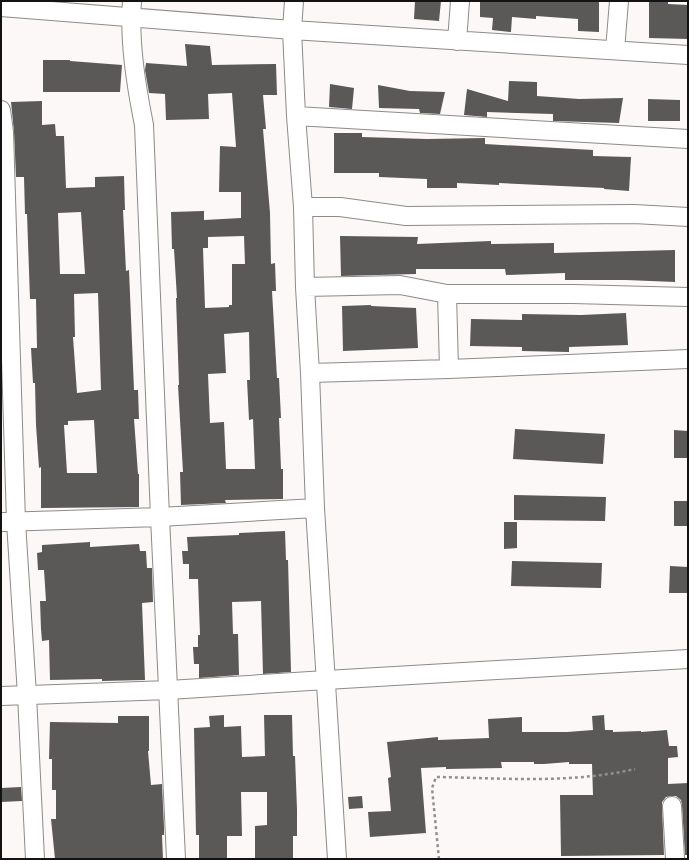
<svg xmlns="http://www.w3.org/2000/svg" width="689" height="860" viewBox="0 0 689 860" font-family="'Source Sans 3',sans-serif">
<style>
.building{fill:#5b5858;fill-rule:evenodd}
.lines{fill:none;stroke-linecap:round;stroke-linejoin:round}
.minor-casing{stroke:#8d8a8a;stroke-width:20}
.path{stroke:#918f8f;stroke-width:2.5;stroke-dasharray:3 3;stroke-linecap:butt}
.minor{stroke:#fff;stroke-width:18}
</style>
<rect width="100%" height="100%" fill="#fcf8f8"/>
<path class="building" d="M 415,1 L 441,1 L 439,21 L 414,19 Z
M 480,1 L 599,1 L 599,32 L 578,31 L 578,19 L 536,16 L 536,19 L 512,17 L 511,32 L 492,30 L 493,18 L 480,17 Z
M 649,1 L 668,1 L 668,4 L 688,5 L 688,39 L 649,38 Z
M 185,44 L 210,46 L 212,65 L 276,64 L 277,95 L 263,95 L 266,129 L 263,129 L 270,213 L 271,264 L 275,263 L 276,291 L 272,291 L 277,378 L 279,378 L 281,418 L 279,418 L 281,469 L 283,469 L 283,499 L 225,500 L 226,503 L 181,505 L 180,472 L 183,472 L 178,385 L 179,385 L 176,298 L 177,298 L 174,249 L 172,249 L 171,212 L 204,211 L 204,220 L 241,218 L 241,192 L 219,192 L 220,146 L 236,147 L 232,93 L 208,94 L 209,119 L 166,120 L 165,94 L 149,93 L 145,70 L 146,63 L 187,66 ZM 244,236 L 245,264 L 232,264 L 232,305 L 229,305 L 229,307 L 205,308 L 203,248 L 208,248 L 208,237 ZM 249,332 L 250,380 L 247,380 L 249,420 L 253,419 L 255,469 L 226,469 L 224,422 L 210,423 L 208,374 L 226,373 L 224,334 Z
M 43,60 L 70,60 L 70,61 L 122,65 L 120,92 L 43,92 Z
M 509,81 L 537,82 L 537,96 L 579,99 L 623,98 L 619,123 L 553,121 L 553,114 L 487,112 L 487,117 L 464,115 L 467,89 L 508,101 Z
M 330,84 L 354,88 L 352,109 L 329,107 Z
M 378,85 L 410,91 L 445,92 L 440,114 L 420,113 L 419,109 L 379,108 Z
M 648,99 L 680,100 L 680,121 L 648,121 Z
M 42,101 L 42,125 L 55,124 L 56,136 L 64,136 L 66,188 L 95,187 L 95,177 L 124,176 L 125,210 L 123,210 L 126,271 L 129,270 L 134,390 L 138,390 L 139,419 L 134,419 L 138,474 L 139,474 L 139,507 L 41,508 L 41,467 L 39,468 L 36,425 L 35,383 L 33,383 L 31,348 L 37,348 L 36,299 L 30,299 L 27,214 L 25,214 L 24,177 L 16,177 L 14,132 L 11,102 ZM 81,212 L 85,274 L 60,274 L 58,213 ZM 98,293 L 101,390 L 77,393 L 73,337 L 75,337 L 74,294 ZM 94,420 L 97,473 L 67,473 L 64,425 L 68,425 L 68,421 Z
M 334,133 L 362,133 L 362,137 L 427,139 L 485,138 L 485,144 L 593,150 L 593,156 L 631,157 L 629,191 L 604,189 L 604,188 L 499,183 L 499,185 L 457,183 L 457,188 L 427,188 L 427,179 L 379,177 L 379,173 L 334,173 Z
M 340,236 L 418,237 L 417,244 L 491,241 L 491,244 L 554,243 L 554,253 L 675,250 L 675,282 L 626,280 L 565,280 L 565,273 L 506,275 L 505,269 L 416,269 L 416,274 L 341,276 Z
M 371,305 L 371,306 L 416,308 L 418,348 L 343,351 L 342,306 Z
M 626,313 L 628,345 L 569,347 L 569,352 L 522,351 L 522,347 L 470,346 L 471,319 L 522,320 L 522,314 L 581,315 Z
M 515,429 L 605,434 L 603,464 L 513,459 Z
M 674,430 L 688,431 L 688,458 L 674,458 Z
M 514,495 L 606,497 L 605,521 L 514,520 Z
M 674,501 L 688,501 L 688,526 L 674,526 Z
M 504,522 L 517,522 L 517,548 L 504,549 Z
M 285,531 L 286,560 L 288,560 L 291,672 L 263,674 L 261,601 L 232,602 L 233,634 L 238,634 L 239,675 L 199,678 L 199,664 L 194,664 L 193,647 L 198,647 L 198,635 L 200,635 L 198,579 L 189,579 L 189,564 L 183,564 L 182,551 L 188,551 L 187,537 L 239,535 L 239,533 Z
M 90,542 L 90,547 L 139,544 L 140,551 L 146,551 L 147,568 L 152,568 L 153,602 L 142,603 L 145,680 L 102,681 L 102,679 L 50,680 L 49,640 L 42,641 L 41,629 L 40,601 L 46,601 L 44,570 L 38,570 L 37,553 L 42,552 L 42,545 Z
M 512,561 L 602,563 L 601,588 L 511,586 Z
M 670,566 L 688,567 L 688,593 L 669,593 Z
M 224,715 L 224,727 L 241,726 L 242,757 L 265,756 L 264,715 L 292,715 L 293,756 L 295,756 L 297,809 L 297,836 L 293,836 L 293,859 L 255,859 L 255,826 L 267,825 L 267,792 L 241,792 L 242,836 L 227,836 L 227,859 L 199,859 L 199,835 L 196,835 L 194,728 L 210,727 L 209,716 Z
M 604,715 L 605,730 L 613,730 L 613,732 L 641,731 L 641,732 L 667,730 L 669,746 L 677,746 L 678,757 L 668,758 L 668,784 L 688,783 L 688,855 L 685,855 L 682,805 L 681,800 L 676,796 L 672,796 L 666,797 L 662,802 L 662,806 L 664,855 L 561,856 L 560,795 L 593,795 L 592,764 L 569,764 L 569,762 L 544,764 L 534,764 L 534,762 L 501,762 L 502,768 L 446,769 L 446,767 L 421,768 L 426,833 L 370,837 L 368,812 L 391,811 L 388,778 L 391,777 L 387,742 L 438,737 L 438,740 L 489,738 L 488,719 L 522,717 L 522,732 L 567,732 L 593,730 L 592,716 Z
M 118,716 L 149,716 L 149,751 L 148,751 L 151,785 L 162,784 L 164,827 L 164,835 L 162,835 L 163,859 L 55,859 L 51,819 L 56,819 L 56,790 L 52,790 L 52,759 L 49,759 L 50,722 L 118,723 Z
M 21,787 L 22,801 L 1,802 L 1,788 Z
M 362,796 L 363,808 L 349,809 L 348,797 Z"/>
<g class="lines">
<g class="minor-casing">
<path id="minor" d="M 132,1 C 129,42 136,85 144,125 L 160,517 L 176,859
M 294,1 L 292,30 L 296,116 L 303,207 L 305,287 L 310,373 L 449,369 L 688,359
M 1,7 L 292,30 L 688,55
M 457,41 L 460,1
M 615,50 L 619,1
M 1,110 L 4,132 L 16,522 L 27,695 L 35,859
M 296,116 L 688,139
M 303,207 L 340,207 L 406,216 L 634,214 L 688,217
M 305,287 L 400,285 L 447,294 L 449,369
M 447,294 L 573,294 L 688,297
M 310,373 L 315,508 L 337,859
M 1,522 L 160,517 L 315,508
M 1,696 L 169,690 L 326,680 L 688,659
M 672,806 L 675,859"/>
</g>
<path class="path" d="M 439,859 L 432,788 L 436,777 C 502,778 570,784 635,769"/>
<use href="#minor" class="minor"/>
</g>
<rect width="689" height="860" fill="none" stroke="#141313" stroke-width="4"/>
</svg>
